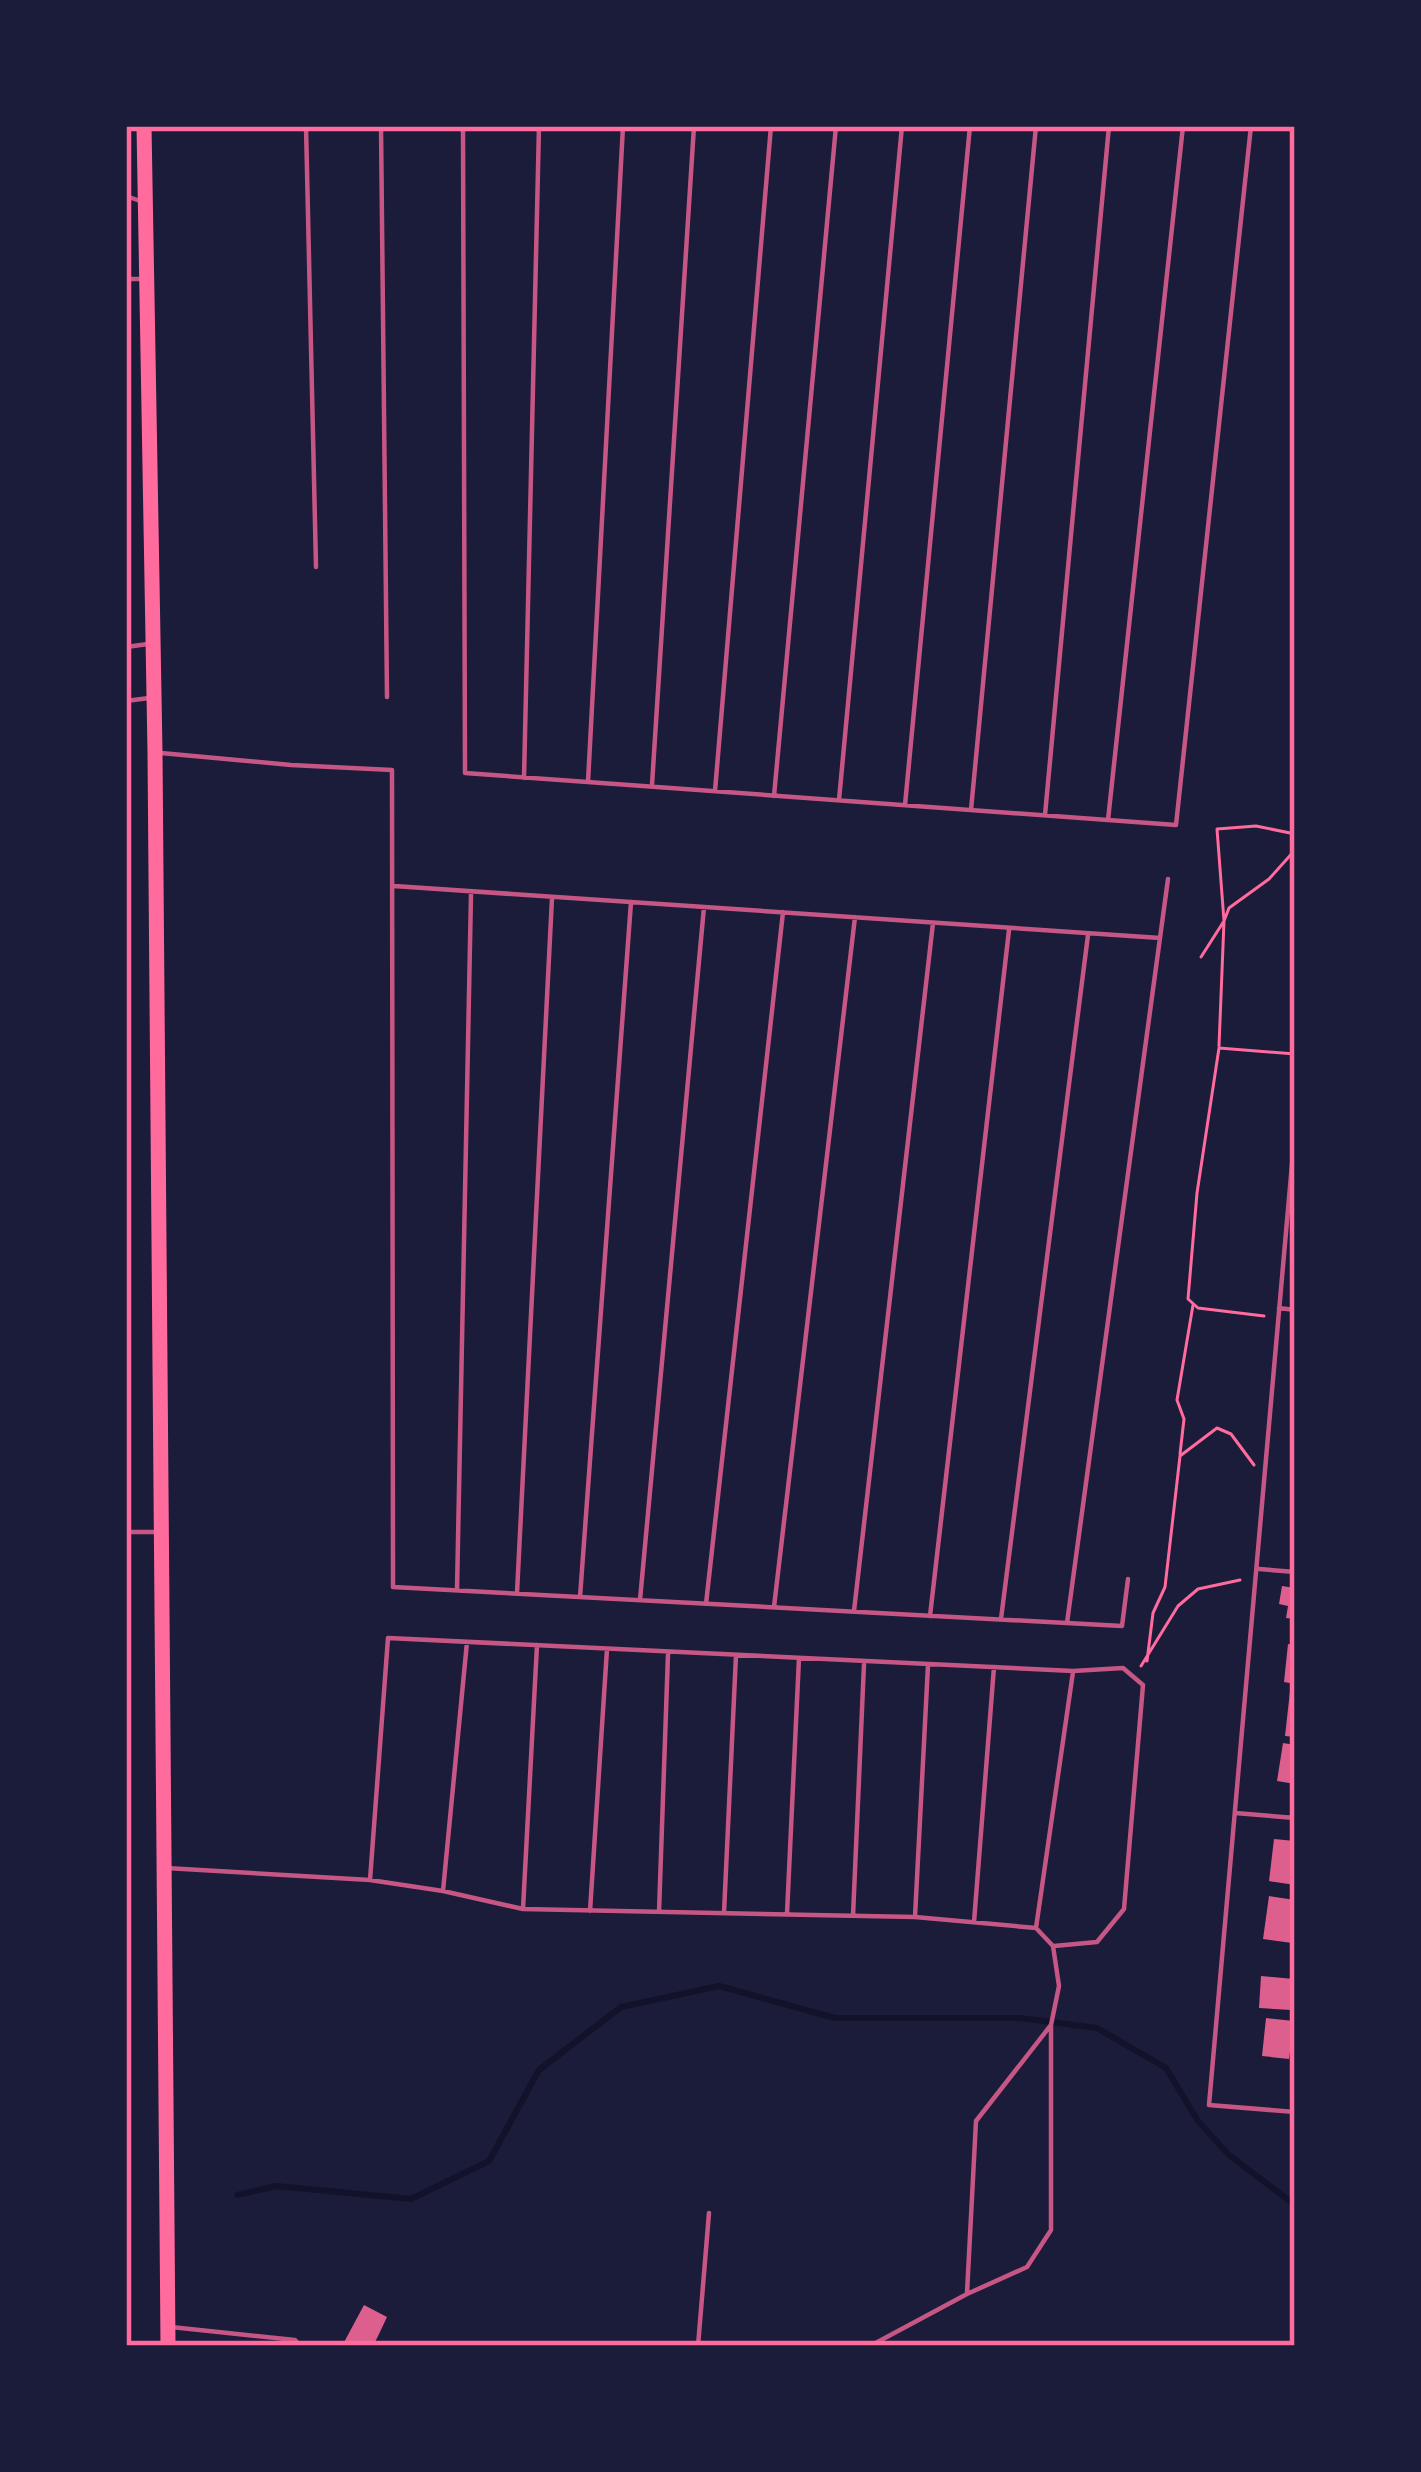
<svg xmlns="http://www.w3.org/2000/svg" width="1421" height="2472" viewBox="0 0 1421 2472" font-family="Commissioner,sans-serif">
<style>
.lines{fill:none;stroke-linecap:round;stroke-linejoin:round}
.stream{stroke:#12122b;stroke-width:6}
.building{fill:#dd5f8e}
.path{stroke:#ff6b9d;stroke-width:3}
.service{stroke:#c65784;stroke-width:4.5}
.trunk{stroke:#ff6b9d;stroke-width:15}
.neatline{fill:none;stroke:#ff6b9d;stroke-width:4.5}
</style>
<rect width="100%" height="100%" fill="#1b1b3a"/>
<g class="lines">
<path class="stream" d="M 237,2195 L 276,2186 L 411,2199 L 489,2161 L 539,2070 L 621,2007 L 719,1986 L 835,2018 L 1020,2018 L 1097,2028 L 1166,2068 L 1198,2121 L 1229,2155 L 1295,2205"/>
</g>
<path class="building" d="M 1282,1586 L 1295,1588 L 1295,1619 L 1286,1618 L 1288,1606 L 1279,1604 Z
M 1288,1644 L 1295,1645 L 1295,1684 L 1284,1682 Z
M 1290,1691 L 1295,1691 L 1295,1737 L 1285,1736 Z
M 1283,1743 L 1295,1745 L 1295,1784 L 1277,1781 Z
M 1274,1839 L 1295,1841 L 1295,1885 L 1269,1881 Z
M 1269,1896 L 1295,1900 L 1292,1943 L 1263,1939 Z
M 1261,1976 L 1294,1979 L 1291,2010 L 1259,2008 Z
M 1266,2018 L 1294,2021 L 1289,2059 L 1262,2056 Z
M 364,2305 L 387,2317 L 380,2332 L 373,2346 L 342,2346 Z"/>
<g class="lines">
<path class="path" d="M 1201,957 L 1224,921 L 1217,829 L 1256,826 L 1295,834
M 1219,1046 L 1224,921 L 1229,908 L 1269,879 L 1295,850
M 1264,1316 L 1198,1308 L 1188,1299 L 1197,1193 L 1219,1048 L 1295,1054
M 1180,1454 L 1184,1419 L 1177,1400 L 1193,1305
M 1147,1661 L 1153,1613 L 1165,1587 L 1180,1456 L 1217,1428 L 1231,1434 L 1254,1465
M 1141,1666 L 1178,1606 L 1198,1589 L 1240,1580"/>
<path class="service" d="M 306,126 L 316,567
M 381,126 L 387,697
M 463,126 L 465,773 L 1176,825 L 1251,126
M 126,196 L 143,202
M 126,279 L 142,279
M 126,647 L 148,644
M 126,701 L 149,698
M 161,753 L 291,765 L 392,770 L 393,1587 L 1122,1626 L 1128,1579
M 524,778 L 539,126
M 588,782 L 623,126
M 652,785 L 694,126
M 715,791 L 771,126
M 774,796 L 836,126
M 839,800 L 902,126
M 905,805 L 970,126
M 971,810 L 1036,126
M 1045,815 L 1109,126
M 1108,820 L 1183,126
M 394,886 L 1160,938
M 1295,1130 L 1209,2105 L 1295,2112
M 1279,1308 L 1295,1310
M 126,1532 L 156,1532
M 1259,1569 L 1295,1572
M 457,1590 L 471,894
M 517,1593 L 552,898
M 580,1597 L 631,902
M 640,1600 L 704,907
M 706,1604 L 783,912
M 774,1607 L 855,917
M 854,1611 L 933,923
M 930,1616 L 1009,930
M 1001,1619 L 1088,935
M 1067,1623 L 1168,879
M 1235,1813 L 1295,1818
M 166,1868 L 370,1880 L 443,1891 L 523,1909 L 915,1917 L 1036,1928 L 1053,1946 L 1059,1986 L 1051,2025 L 1051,2230 L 1027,2267 L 967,2294 L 870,2346
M 370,1880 L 388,1638 L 1073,1671 L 1123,1668 L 1143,1685 L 1124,1909 L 1097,1942 L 1054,1946
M 443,1891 L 467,1642
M 523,1909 L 537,1645
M 590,1911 L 607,1649
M 659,1912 L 668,1654
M 724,1913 L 736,1655
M 787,1914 L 799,1658
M 853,1916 L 864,1664
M 915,1917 L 928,1665
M 974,1922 L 994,1667
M 1036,1928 L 1073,1672
M 967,2293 L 976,2121 L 1051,2025
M 171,2327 L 295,2340 L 300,2346
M 698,2346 L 709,2213"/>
<path class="trunk" d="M 144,126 L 155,752 L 168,2346"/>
</g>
<rect width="1421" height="2472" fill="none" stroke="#1b1b3a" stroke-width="258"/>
<rect x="129" y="129" width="1163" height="2214" class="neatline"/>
</svg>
